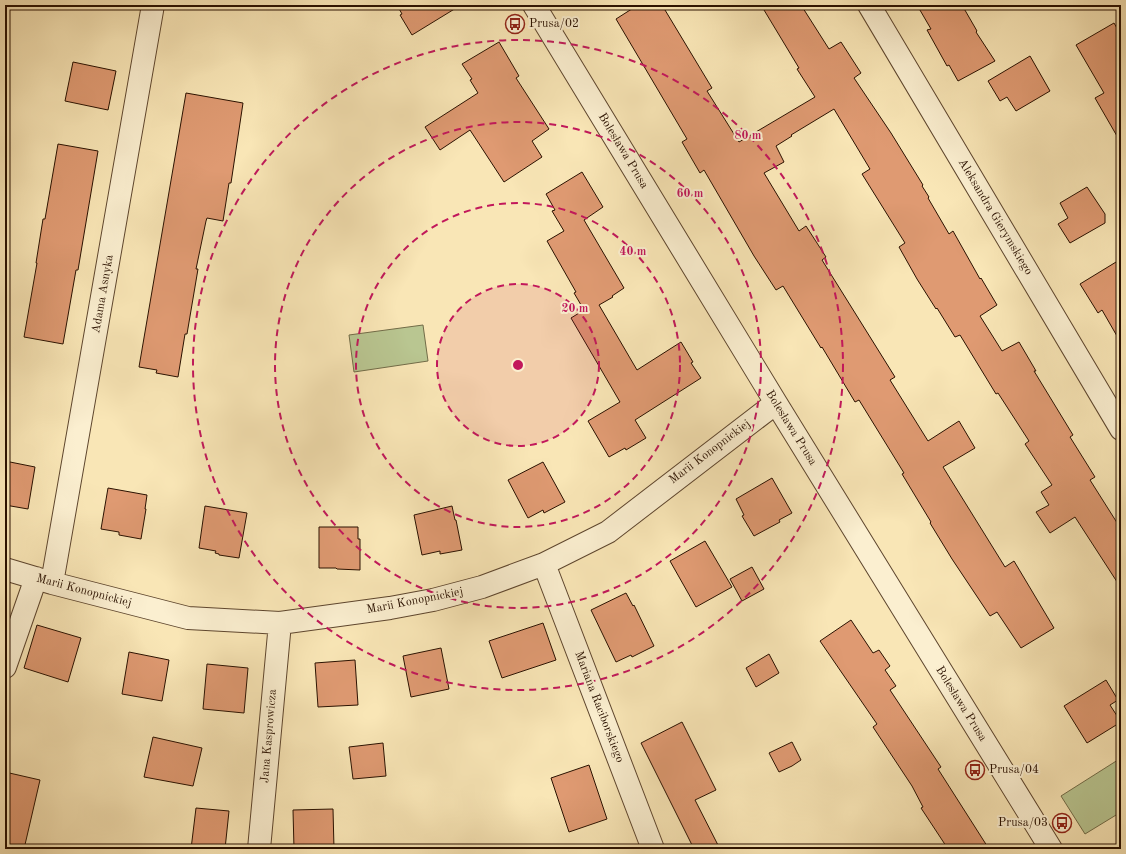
<svg xmlns="http://www.w3.org/2000/svg" width="1126" height="854" viewBox="0 0 1126 854" font-family="'Old Standard TT',serif">
<style>
.green{fill:#b9c691;stroke:#726c48}
.building{fill:#df9a72;stroke:#2a1100}
.lines{fill:none;stroke-linecap:round;stroke-linejoin:round}
.minor-casing{stroke:#5e462e;stroke-width:24}
.minor{stroke:#fbefd0;stroke-width:22}
.ring{fill:none;stroke:#c2185b;stroke-width:2;stroke-dasharray:7 5}
.labels{text-anchor:middle;dominant-baseline:central;stroke-width:4;stroke-linejoin:round;paint-order:stroke}
.poi-label{font-size:12px;fill:#2a1100;stroke:#fbefd0;text-anchor:start}
.street-label{font-size:12px;fill:#2a1100;stroke:#fbefd0}
.centre{fill:#c2185b;stroke:#fbefd0;stroke-width:2}
.ring-label{font-size:12px;text-anchor:middle;font-weight:bold;fill:#c2185b;stroke:#fbefd0;stroke-width:4;stroke-linejoin:round;paint-order:stroke}
</style>
<rect width="100%" height="100%" fill="#f9e6b6"/>
<filter id="stains"><feTurbulence type="fractalNoise" baseFrequency=".005" numOctaves="4"/><feColorMatrix values="0 0 0 0 .2 0 0 0 0 .09 0 0 0 0 .02 0 0 0 .5 -.17"/></filter>
<radialGradient id="worn" r=".72"><stop offset=".6" stop-color="#630" stop-opacity="0"/><stop offset="1" stop-color="#630" stop-opacity=".3"/></radialGradient>
<path class="green" d="M 423,325 L 428,361 L 354,372 L 349,335 Z
M 1121,758 L 1121,812 L 1085,834 L 1061,796 Z"/>
<path class="building" d="M 397,5 L 461,5 L 412,35 L 400,15 L 402,14 Z
M 638,5 L 662,5 L 712,88 L 707,91 L 739,142 L 815,97 L 797,69 L 799,68 L 761,5 L 801,5 L 829,49 L 841,42 L 861,73 L 854,78 L 891,133 L 923,185 L 922,186 L 929,197 L 928,198 L 949,234 L 953,231 L 980,279 L 981,278 L 997,305 L 980,316 L 1002,351 L 1019,342 L 1036,371 L 1034,371 L 1073,435 L 1070,437 L 1095,477 L 1090,480 L 1121,529 L 1121,588 L 1075,517 L 1050,533 L 1036,512 L 1049,505 L 1041,492 L 1052,485 L 1025,444 L 1029,441 L 998,393 L 996,394 L 960,335 L 955,337 L 937,308 L 936,309 L 917,279 L 899,247 L 905,243 L 862,174 L 870,169 L 834,109 L 791,135 L 792,136 L 776,146 L 784,162 L 764,173 L 799,231 L 806,226 L 826,257 L 822,260 L 895,377 L 890,380 L 928,441 L 959,421 L 975,448 L 943,467 L 1005,567 L 1014,561 L 1054,628 L 1021,648 L 997,612 L 990,616 L 952,559 L 930,523 L 931,522 L 902,474 L 904,473 L 859,400 L 855,402 L 822,347 L 821,348 L 783,286 L 776,290 L 754,256 L 704,170 L 700,173 L 682,142 L 687,139 L 616,19 Z
M 917,5 L 962,5 L 977,31 L 976,32 L 995,61 L 958,81 L 949,65 L 947,66 L 927,30 L 931,29 Z
M 1114,23 L 1121,35 L 1121,143 L 1095,98 L 1104,93 L 1076,45 Z
M 499,42 L 519,76 L 516,78 L 549,129 L 532,141 L 542,157 L 504,182 L 470,130 L 440,150 L 425,127 L 478,93 L 470,80 L 472,79 L 462,64 Z
M 1030,56 L 1050,91 L 1016,111 L 1007,97 L 1000,101 L 988,81 Z
M 73,62 L 116,71 L 108,110 L 65,101 Z
M 186,93 L 243,103 L 231,183 L 229,183 L 223,221 L 207,218 L 206,221 L 196,269 L 198,269 L 187,334 L 185,334 L 178,377 L 156,373 L 157,370 L 139,367 Z
M 58,144 L 98,151 L 78,270 L 76,270 L 63,344 L 24,337 L 37,263 L 36,263 L 43,219 L 45,219 Z
M 582,172 L 603,207 L 584,220 L 624,288 L 612,296 L 613,297 L 599,305 L 637,370 L 681,342 L 693,362 L 691,363 L 701,378 L 635,420 L 646,438 L 626,450 L 625,448 L 609,457 L 588,421 L 620,402 L 571,318 L 584,310 L 574,293 L 576,292 L 547,241 L 564,231 L 552,211 L 555,210 L 546,194 Z
M 1087,187 L 1105,214 L 1105,223 L 1070,243 L 1058,224 L 1068,218 L 1060,203 Z
M 1121,259 L 1121,343 L 1102,310 L 1098,313 L 1080,284 Z
M 5,461 L 35,467 L 28,509 L 5,505 Z
M 543,462 L 565,502 L 544,513 L 543,510 L 528,518 L 508,480 Z
M 772,478 L 792,513 L 779,520 L 780,522 L 754,536 L 742,516 L 744,515 L 736,499 Z
M 108,488 L 147,495 L 145,509 L 146,509 L 141,539 L 119,535 L 119,532 L 101,529 Z
M 205,506 L 247,513 L 239,558 L 219,555 L 219,554 L 215,553 L 216,551 L 199,548 Z
M 452,506 L 455,520 L 456,520 L 462,550 L 440,554 L 440,551 L 422,555 L 414,515 Z
M 319,527 L 358,527 L 358,539 L 360,539 L 360,570 L 337,569 L 336,568 L 319,568 Z
M 705,541 L 732,587 L 696,607 L 670,561 Z
M 752,567 L 764,589 L 742,601 L 730,579 Z
M 626,593 L 633,606 L 634,605 L 654,646 L 632,657 L 631,655 L 616,662 L 591,610 Z
M 851,620 L 873,653 L 879,650 L 890,666 L 885,670 L 896,686 L 890,690 L 941,767 L 938,769 L 989,849 L 948,849 L 921,808 L 923,807 L 912,786 L 873,727 L 877,724 L 820,641 Z
M 543,623 L 556,660 L 502,678 L 489,641 Z
M 37,625 L 81,638 L 68,682 L 24,668 Z
M 441,648 L 449,689 L 411,697 L 403,656 Z
M 129,652 L 169,660 L 162,701 L 122,694 Z
M 769,654 L 779,673 L 756,687 L 746,668 Z
M 355,660 L 358,705 L 318,707 L 315,663 Z
M 207,664 L 248,668 L 244,713 L 203,709 Z
M 1106,680 L 1118,700 L 1110,705 L 1121,722 L 1087,743 L 1064,706 Z
M 682,722 L 716,790 L 695,800 L 720,849 L 694,849 L 641,743 Z
M 153,737 L 202,748 L 193,786 L 144,777 Z
M 792,742 L 801,760 L 792,766 L 779,772 L 769,753 Z
M 383,743 L 386,776 L 353,779 L 349,747 Z
M 589,765 L 607,819 L 569,832 L 551,778 Z
M 5,772 L 40,780 L 24,849 L 15,849 L 5,847 Z
M 196,808 L 229,811 L 225,849 L 191,849 Z
M 333,809 L 334,849 L 294,849 L 293,810 Z"/>
<g class="lines">
<g class="minor-casing">
<path id="minor" d="M 534,5 L 776,403 L 1051,849
M 869,5 L 1121,429
M 544,564 L 653,849
M 5,569 L 52,583 L 188,618 L 280,623 L 390,608 L 433,600 L 482,587 L 544,564 L 608,532 L 776,403
M 52,583 L 153,5
M 5,667 L 36,578
M 259,849 L 280,623"/>
</g>
<use href="#minor" class="minor"/>
</g>
<circle cx="518" cy="365" r="81" fill="#c2185b" fill-opacity=".12"/>
<g class="ring">
<circle cx="518" cy="365" r="81"/>
<circle cx="518" cy="365" r="162"/>
<circle cx="518" cy="365" r="243"/>
<circle cx="518" cy="365" r="325"/>
</g>
<defs>
<g id="bus-ring" transform="scale(1)"><circle r="9.5" fill="#fbefd0" stroke="#8f2418" stroke-width="1.5"/><path d="M-5-6H5V4H4V6H2V4H-2V6H-4V4H-5ZM-3.5-4V0h7V-4ZM-3.5 1.2v1.5H-2V1.2ZM2 1.2v1.5H3.5V1.2Z" fill="#8f2418"/></g>
</defs>
<g fill-rule="evenodd">
<use href="#bus-ring" x="515" y="24"/>
<use href="#bus-ring" x="975" y="770"/>
<use href="#bus-ring" x="1062" y="823"/>
</g>
<g class="labels">
<g class="poi-label">
<text x="529" y="24">Prusa/02</text>
<text x="989" y="770">Prusa/04</text>
<text x="1048" y="823" text-anchor="end">Prusa/03</text>
</g>
<g class="street-label">
<text transform="translate(623 151) rotate(59)">Bolesława Prusa</text>
<text transform="translate(995 217) rotate(59)">Aleksandra Gierymskiego</text>
<text transform="translate(103 294) rotate(-80)">Adama Asnyka</text>
<text transform="translate(791 428) rotate(58)">Bolesława Prusa</text>
<text transform="translate(710 452) rotate(-37)">Marii Konopnickiej</text>
<text transform="translate(84 591) rotate(15)">Marii Konopnickiej</text>
<text transform="translate(415 601) rotate(-11)">Marii Konopnickiej</text>
<text transform="translate(961 704) rotate(58)">Bolesława Prusa</text>
<text transform="translate(599 707) rotate(69)">Mariana Raciborskiego</text>
<text transform="translate(269 736) rotate(-85)">Jana Kasprowicza</text>
</g>
</g>
<circle cx="518" cy="365" r="6" class="centre"/>
<g class="ring-label">
<text x="748" y="139">80 m</text>
<text x="690" y="197">60 m</text>
<text x="633" y="255">40 m</text>
<text x="575" y="312">20 m</text>
</g>
<rect width="1126" height="854" fill="none" stroke="#f9e6b6" stroke-width="20"/>
<rect x="6" y="6" width="1114" height="842" fill="none" stroke="#2a1100" stroke-width="2"/>
<rect x="10" y="10" width="1106" height="834" fill="none" stroke="#2a1100"/>
<rect width="100%" height="100%" filter="url(#stains)"/>
<rect width="100%" height="100%" fill="url(#worn)"/>
</svg>
